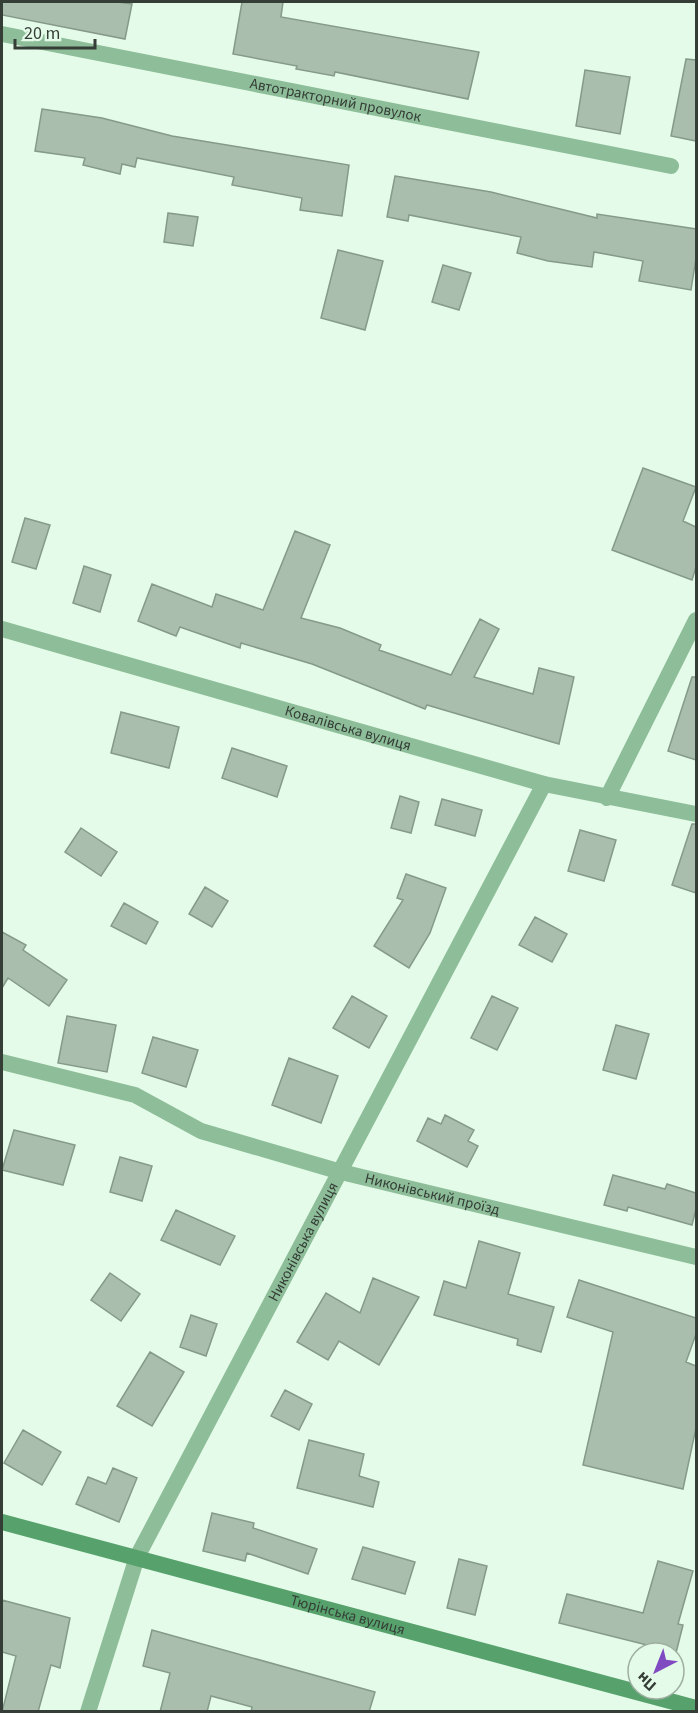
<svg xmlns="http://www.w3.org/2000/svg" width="698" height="1713" viewBox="0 0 698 1713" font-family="'Source Sans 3',sans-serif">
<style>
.building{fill:#a9bead;stroke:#859a89;stroke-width:1.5}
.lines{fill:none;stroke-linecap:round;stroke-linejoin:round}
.minor{stroke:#8ebe99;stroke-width:16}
.secondary{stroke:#57a26c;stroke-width:16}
.labels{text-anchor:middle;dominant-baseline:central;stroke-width:4.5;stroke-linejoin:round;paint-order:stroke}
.street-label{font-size:15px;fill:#343d36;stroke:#e5fbe9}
</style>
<rect width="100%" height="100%" fill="#e5fbe9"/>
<path class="building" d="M 2,2 L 118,2 L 132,4 L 125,39 L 2,15 Z
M 242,2 L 283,2 L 281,17 L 479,52 L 468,99 L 335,72 L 334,76 L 296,69 L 297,66 L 233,54 Z
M 686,59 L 696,60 L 696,141 L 671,136 Z
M 585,70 L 630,77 L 620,134 L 576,126 Z
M 42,109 L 102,118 L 172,136 L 349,165 L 342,216 L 300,210 L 302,198 L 232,185 L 234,177 L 137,158 L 135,167 L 122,164 L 120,174 L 83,165 L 85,158 L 35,151 Z
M 395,176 L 491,192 L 597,218 L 597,214 L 696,229 L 696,258 L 691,290 L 639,281 L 643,261 L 594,252 L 592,267 L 548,261 L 517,253 L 521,237 L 409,215 L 408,221 L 387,217 Z
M 168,213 L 198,217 L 193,246 L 164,242 Z
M 338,250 L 383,261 L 365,330 L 321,318 Z
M 443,265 L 471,273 L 459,310 L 432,302 Z
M 643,468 L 696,487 L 683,521 L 696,527 L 696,567 L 692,580 L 612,550 Z
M 25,518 L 50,525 L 36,569 L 12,562 Z
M 295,531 L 330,545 L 301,618 L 340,628 L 381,645 L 379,650 L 451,675 L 480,619 L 499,629 L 474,677 L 533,694 L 539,668 L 574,677 L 559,744 L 427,705 L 425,709 L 312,664 L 241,643 L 240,648 L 180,627 L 176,636 L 138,621 L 152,584 L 212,607 L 216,594 L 263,610 Z
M 84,566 L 111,575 L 100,612 L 73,603 Z
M 692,677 L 696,677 L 696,760 L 668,751 Z
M 121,712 L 179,727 L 169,768 L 111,753 Z
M 232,748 L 287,766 L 277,797 L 222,778 Z
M 400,796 L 419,802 L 411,833 L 391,828 Z
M 442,799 L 482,810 L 475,836 L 435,825 Z
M 692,824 L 696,824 L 696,893 L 672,885 Z
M 81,828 L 117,852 L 101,876 L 65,852 Z
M 580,830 L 616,840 L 604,881 L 568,871 Z
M 406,874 L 446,888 L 430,933 L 409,968 L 374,946 L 403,900 L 397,898 Z
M 205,887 L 228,901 L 212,927 L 189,914 Z
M 124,903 L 158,922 L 146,944 L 111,926 Z
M 535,917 L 567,934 L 552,962 L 519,945 Z
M 2,932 L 26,945 L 23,950 L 67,980 L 49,1006 L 8,978 L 2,988 Z
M 352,996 L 387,1016 L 369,1048 L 333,1028 Z
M 492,996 L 518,1008 L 497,1050 L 471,1038 Z
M 67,1016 L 116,1025 L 107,1072 L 58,1063 Z
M 616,1025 L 649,1034 L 636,1079 L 603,1070 Z
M 153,1037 L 198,1050 L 186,1087 L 142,1073 Z
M 289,1058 L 338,1076 L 321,1123 L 272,1105 Z
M 445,1115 L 474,1130 L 468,1141 L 478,1146 L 467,1167 L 417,1141 L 428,1118 L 441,1124 Z
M 14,1130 L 75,1145 L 63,1185 L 2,1170 Z
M 120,1157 L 152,1166 L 142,1201 L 110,1192 Z
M 613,1175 L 665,1189 L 667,1184 L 696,1193 L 696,1209 L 692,1225 L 628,1207 L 627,1211 L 604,1205 Z
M 176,1210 L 235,1236 L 220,1265 L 161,1240 Z
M 479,1241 L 520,1253 L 508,1294 L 554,1307 L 541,1352 L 517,1345 L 518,1339 L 434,1315 L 444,1281 L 466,1288 Z
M 110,1273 L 140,1294 L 121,1321 L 91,1300 Z
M 373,1278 L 419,1297 L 379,1365 L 339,1341 L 328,1360 L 297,1342 L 326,1293 L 360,1313 Z
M 579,1280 L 696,1318 L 696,1334 L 686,1362 L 696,1366 L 696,1428 L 683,1489 L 583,1465 L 613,1332 L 567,1317 Z
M 191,1315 L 217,1324 L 206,1356 L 180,1347 Z
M 150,1352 L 184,1372 L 152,1426 L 117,1406 Z
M 285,1390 L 312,1404 L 299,1430 L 271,1416 Z
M 23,1430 L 61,1452 L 42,1485 L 4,1463 Z
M 309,1440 L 364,1454 L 359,1476 L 379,1482 L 373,1507 L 297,1488 Z
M 113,1468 L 137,1478 L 119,1522 L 76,1504 L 88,1477 L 106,1484 Z
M 212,1513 L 254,1523 L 253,1528 L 317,1549 L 308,1574 L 247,1553 L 245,1561 L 203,1551 Z
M 363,1547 L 415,1562 L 405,1594 L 352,1579 Z
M 459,1559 L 487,1566 L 475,1615 L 447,1608 Z
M 658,1561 L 693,1571 L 678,1624 L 683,1625 L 676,1653 L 649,1653 L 651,1646 L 559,1623 L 567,1594 L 643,1613 Z
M 2,1600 L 70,1618 L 60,1668 L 51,1665 L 38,1712 L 2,1712 L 16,1656 L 2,1652 Z
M 152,1630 L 375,1692 L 369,1712 L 251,1712 L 252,1707 L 211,1696 L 207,1712 L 160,1712 L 170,1673 L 143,1666 Z"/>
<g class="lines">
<g class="minor">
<path id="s1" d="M 2,34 L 671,166"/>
<path id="s2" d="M 2,629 L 544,784 L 696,814"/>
<path d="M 607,798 L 696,620"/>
<path id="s3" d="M 2,1062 L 135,1095 L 201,1131 L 341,1172 L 696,1257"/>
<path id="s4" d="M 88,1712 L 137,1557 L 544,784"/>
</g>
<path class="secondary" id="s5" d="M 2,1522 L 696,1708"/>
</g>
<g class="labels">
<g class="street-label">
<text stroke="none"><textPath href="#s1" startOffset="340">Автотракторний провулок</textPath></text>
<text stroke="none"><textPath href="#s2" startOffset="360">Ковалівська вулиця</textPath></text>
<text stroke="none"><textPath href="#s3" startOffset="452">Никонівський проїзд</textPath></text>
<text stroke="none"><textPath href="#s4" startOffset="519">Никонівська вулиця</textPath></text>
<text stroke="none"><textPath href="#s5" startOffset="358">Тюрінська вулиця</textPath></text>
</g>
</g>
<rect width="698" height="1713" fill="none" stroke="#343d36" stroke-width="6"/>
<g transform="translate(656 1671) rotate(222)"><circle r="28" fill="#e5fbe9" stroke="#9eafa1" stroke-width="1.5"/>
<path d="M0-4.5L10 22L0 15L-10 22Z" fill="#804ac1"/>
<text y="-9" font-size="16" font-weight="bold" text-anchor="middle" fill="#343d36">Пн</text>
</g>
<path d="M15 39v9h80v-9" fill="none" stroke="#343d36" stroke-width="3"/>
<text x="24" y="39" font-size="18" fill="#343d36" stroke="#e5fbe9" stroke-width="4.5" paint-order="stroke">20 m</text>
</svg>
